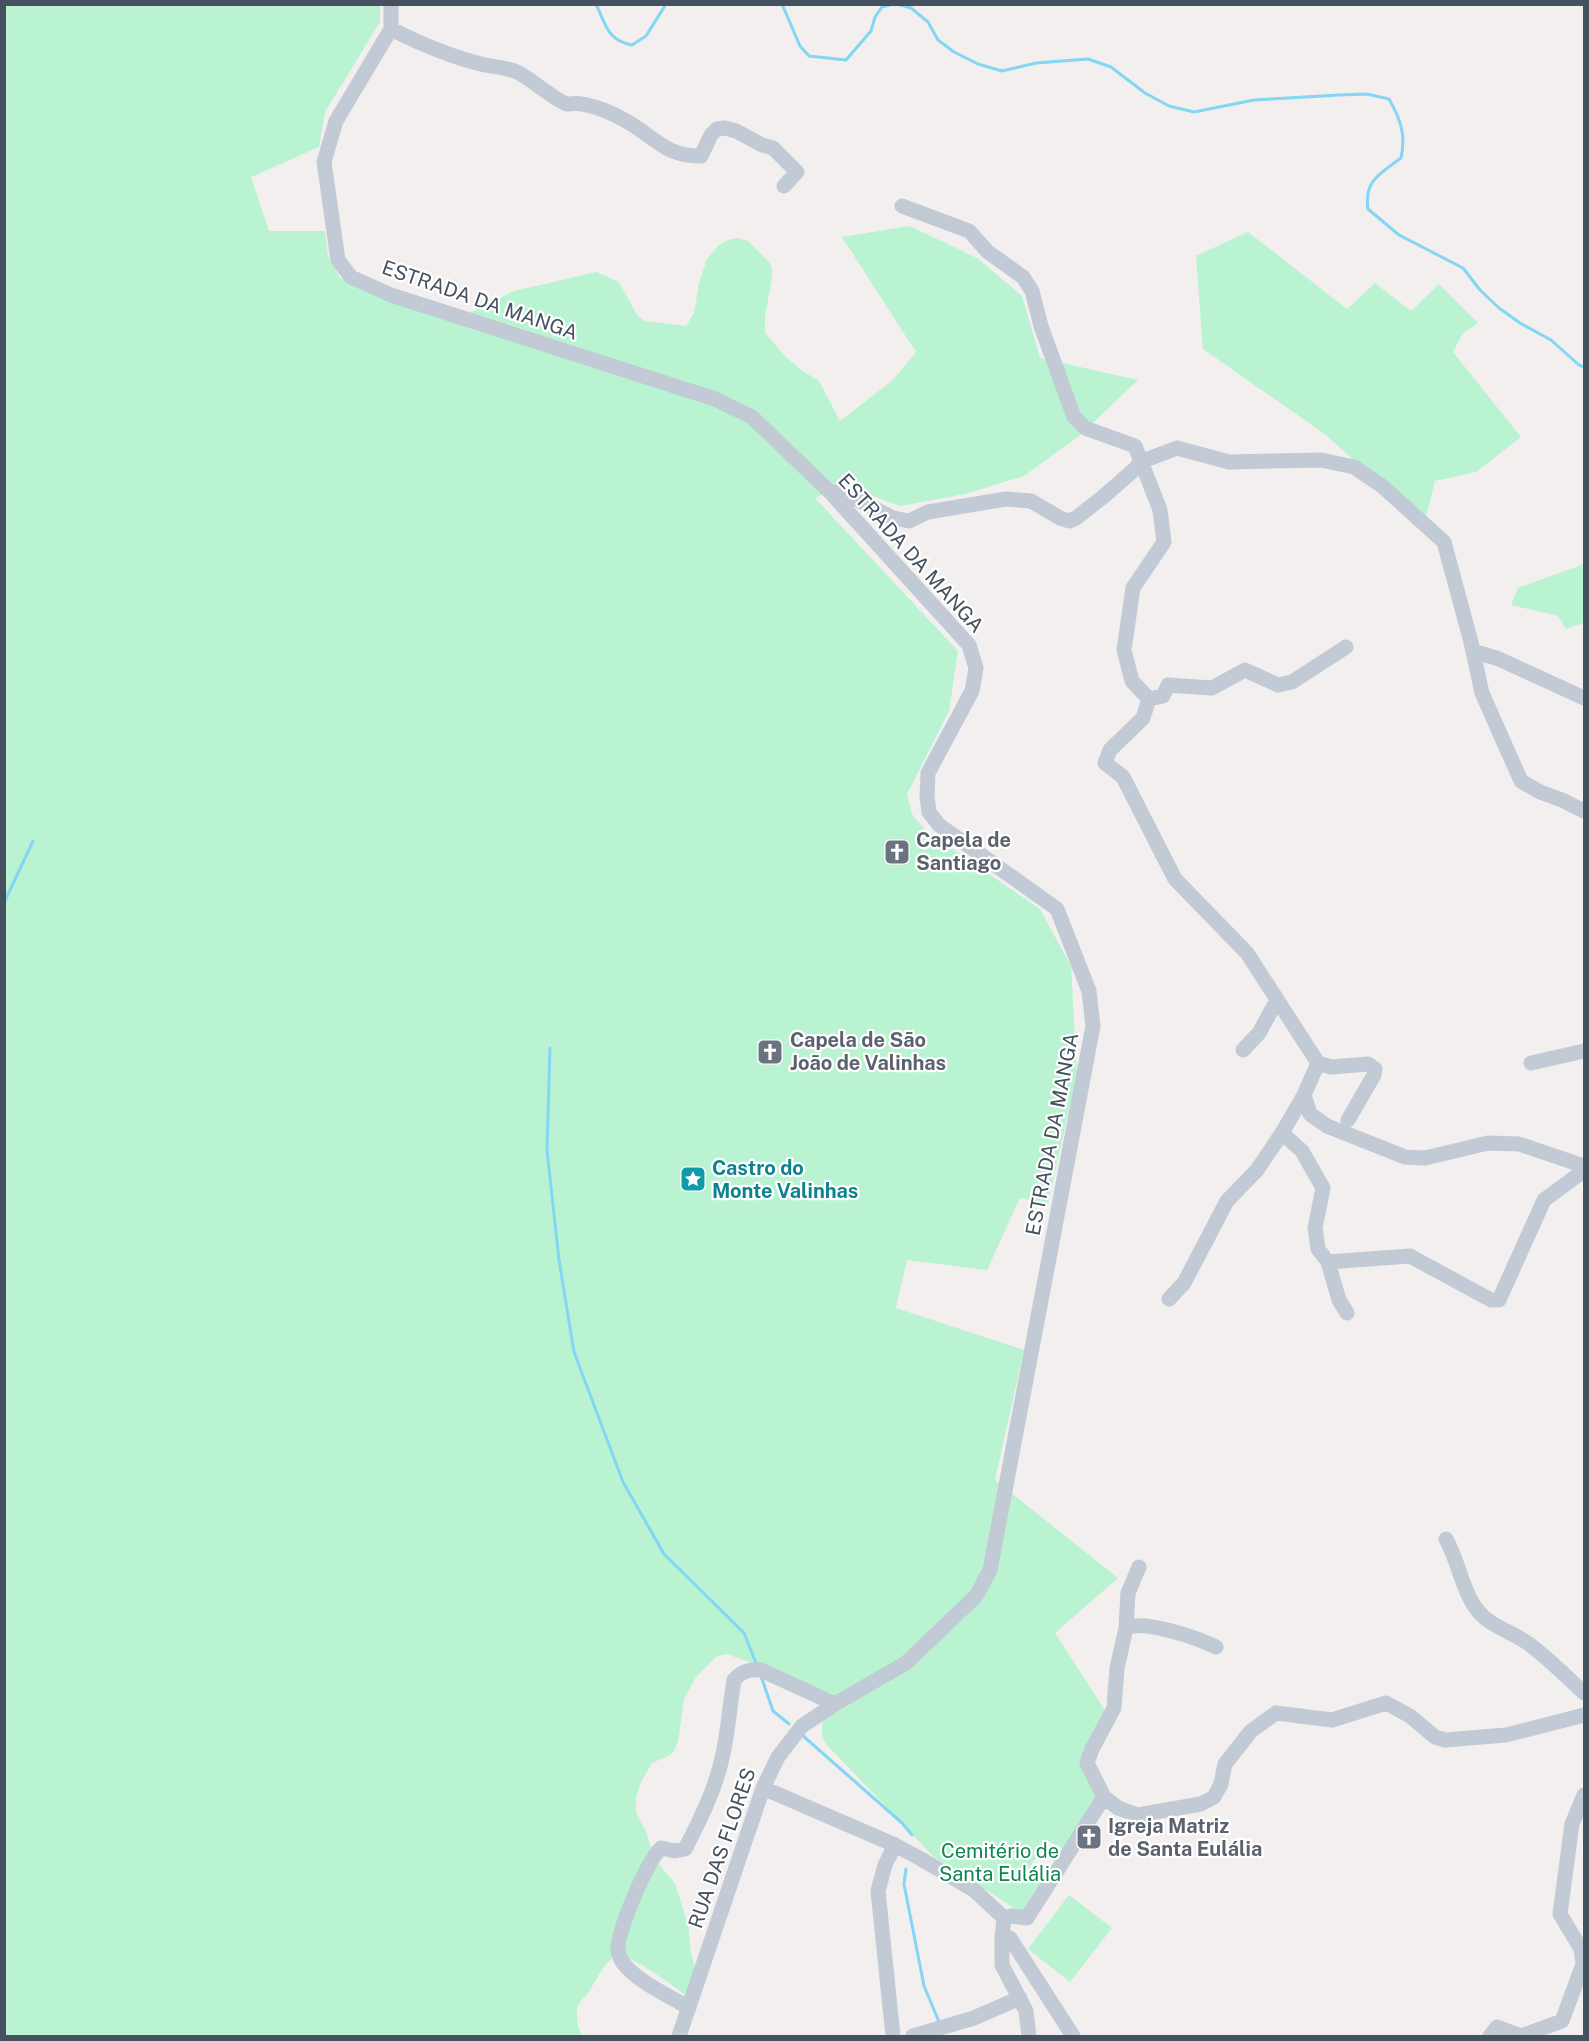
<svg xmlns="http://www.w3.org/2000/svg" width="1589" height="2041" viewBox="0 0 1589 2041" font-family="'Public Sans',sans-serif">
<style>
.green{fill:#b9f3d2}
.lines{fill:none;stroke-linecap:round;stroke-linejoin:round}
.stream{stroke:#83d6f4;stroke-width:3}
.minor{stroke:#c1cad5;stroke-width:15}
.labels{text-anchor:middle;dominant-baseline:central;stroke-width:4.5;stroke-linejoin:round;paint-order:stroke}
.street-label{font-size:20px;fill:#45515e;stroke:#fff}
.worship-label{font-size:20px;font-weight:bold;fill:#5b616d;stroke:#fff;text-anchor:start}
.culture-label{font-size:20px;font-weight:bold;fill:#0d838f;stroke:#fff;text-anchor:start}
.park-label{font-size:20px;fill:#0f8650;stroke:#fff}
</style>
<rect width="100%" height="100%" fill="#f2efee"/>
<path class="green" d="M 5,5 L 380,5 L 380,22 L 325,112 L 319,147 L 251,177 L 269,231 L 325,231 L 328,256 L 340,278 L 399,303 L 461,317 L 514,291 L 596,272 L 619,282 L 637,315 L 644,321 L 686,326 L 694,313 L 699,283 L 707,259 L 719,245 L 728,240 L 738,238 L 748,241 L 769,262 L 772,267 L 772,277 L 765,317 L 765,333 L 785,356 L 801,370 L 819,381 L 840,421 L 893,380 L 916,352 L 842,237 L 910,226 L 977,258 L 1022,296 L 1040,358 L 1138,380 L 1079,436 L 1024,476 L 965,494 L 900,506 L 843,485 L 815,498 L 958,651 L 949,711 L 907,794 L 912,814 L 925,830 L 1040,909 L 1071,966 L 1077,1075 L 1048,1203 L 1020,1198 L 987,1270 L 907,1260 L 896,1308 L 1024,1350 L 995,1480 L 1118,1578 L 1055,1633 L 1106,1712 L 1084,1762 L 1101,1796 L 1066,1850 L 1048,1841 L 1029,1868 L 1047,1880 L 1025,1915 L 933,1856 L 827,1745 L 822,1737 L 823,1705 L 763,1667 L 727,1654 L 717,1656 L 696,1677 L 684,1699 L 678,1741 L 674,1751 L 670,1755 L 652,1763 L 640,1784 L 636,1798 L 636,1813 L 646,1831 L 654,1859 L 675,1883 L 688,1925 L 691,1953 L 695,1967 L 688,1997 C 673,1986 637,1958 620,1956 C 607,1955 596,1981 590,1990 C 586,1997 579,2000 577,2009 C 576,2018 578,2029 582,2036 L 5,2036 Z
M 1248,232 L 1347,309 L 1375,283 L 1411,311 L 1439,284 L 1478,323 L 1463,333 L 1453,352 L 1521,437 L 1476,472 L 1435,481 L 1424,524 L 1326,435 L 1203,349 L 1196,256 Z
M 1584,564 L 1584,623 L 1566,629 L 1558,616 L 1511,605 L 1518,588 Z
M 1069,1895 L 1112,1928 L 1070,1982 L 1028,1949 Z"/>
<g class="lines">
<path class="stream" d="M 596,4 C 606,25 607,40 632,45 L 646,36 L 666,4
M 782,4 L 800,46 L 809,56 L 846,60 L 871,31 L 875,17 L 882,7 L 893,4
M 897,4 L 911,8 L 928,22 L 938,40 L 954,52 L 978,64 L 1002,71 L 1036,63 L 1088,59 L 1111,67 L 1145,93 L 1169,106 L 1194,112 L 1254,100 L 1339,95 L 1367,94 L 1389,99 C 1401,120 1406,135 1401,158 C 1380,174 1364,180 1368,209 L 1399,235 L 1463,268 L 1480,290 L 1499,308 L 1520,323 L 1551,340 L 1579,365 L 1584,367
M 4,903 L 33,841
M 550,1048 L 547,1150 L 559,1260 L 574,1352 L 623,1482 L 664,1554 L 744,1633 L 756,1663
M 761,1676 L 773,1711 L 789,1724
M 802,1735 L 902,1823 L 912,1835
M 906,1869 L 904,1884 L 924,1986 L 940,2024"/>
<path class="minor" d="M 391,4 L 391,29 L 336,121 L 324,162 L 338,260 L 351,277 L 391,295 L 715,399 L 752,417 L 830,492 L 969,645 L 976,668 L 972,691 L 928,773 L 927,797 L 929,812 L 939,825 L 1057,909 L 1089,991 L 1093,1026 L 990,1570 L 976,1596 L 906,1663 L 835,1704 L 802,1726 L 778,1757 L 763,1788 L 679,2036
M 391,29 C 417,42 452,57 481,64 C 492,67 506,67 517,72 C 530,78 556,101 567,104 C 571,104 576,103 581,104 C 597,106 614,114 628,122 C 654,137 667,157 701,156 L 711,135 L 717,129 L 725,128 L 736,131 L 762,145 L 773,148 L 797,172 L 784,186
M 902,206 L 969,231 L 988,252 L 1023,277 L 1032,291 L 1041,326 L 1074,417 L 1085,428 L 1135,446 L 1160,510 L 1164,542 L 1133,588 L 1124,650 L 1132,681 L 1149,699 L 1143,718 L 1110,750 L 1105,763 L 1123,777 L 1175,879 L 1247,953 L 1318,1063 L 1304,1095 L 1282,1133 L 1257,1170 L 1227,1201 L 1184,1283 L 1169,1299
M 830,492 L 839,492 L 848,495 L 893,518 L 909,521 L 928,512 L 1006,499 L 1031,501 L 1060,518 L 1069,521 L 1076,518 L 1103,497 L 1136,468 L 1140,462 L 1177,448 L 1229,462 L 1321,460 L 1354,467 L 1382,486 L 1444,542 L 1471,642 L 1482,693 L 1521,781 L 1540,792 L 1562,800 L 1584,811
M 1473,651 L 1499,659 L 1584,698
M 1149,699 L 1163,696 L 1168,685 L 1212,688 L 1245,670 L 1278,685 L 1292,682 L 1346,647
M 1243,1050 L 1259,1033 L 1277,1000
M 1318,1063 L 1331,1067 L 1368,1064 L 1375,1069 L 1374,1075 L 1348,1120
M 1531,1063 L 1584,1051
M 1304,1095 L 1310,1114 L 1327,1126 L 1405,1157 L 1425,1158 L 1488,1143 L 1519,1144 L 1584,1166
M 1282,1133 L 1302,1151 L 1323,1188 L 1315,1228 L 1318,1249 L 1328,1262 L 1410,1256 L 1491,1300 L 1499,1300 L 1544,1200 L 1578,1175 L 1580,1166
M 1328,1262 L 1339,1300 L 1347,1313
M 1446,1539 C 1459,1562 1462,1591 1478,1611 C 1491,1627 1513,1632 1529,1644 C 1549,1659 1566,1676 1584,1693
M 1139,1567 L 1128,1593 L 1126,1628 L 1117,1668 L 1114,1708 L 1092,1749 L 1087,1763 L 1104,1797 L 1118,1808 L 1138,1815 L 1201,1804 L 1214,1797 L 1221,1784 L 1225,1764 L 1251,1731 L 1276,1713 L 1332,1720 L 1386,1703 L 1410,1716 L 1435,1737 L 1445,1740 L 1506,1735 L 1584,1715
M 1126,1628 C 1142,1619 1198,1638 1216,1647
M 763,1788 L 895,1845 L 921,1859 L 974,1890 L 1004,1918
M 1004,1918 L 1011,1916 L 1027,1918 L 1104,1797
M 1004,1918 L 1002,1937 L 1002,1965 L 1026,2011 L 1029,2036
M 1010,1938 L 1073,2036
M 689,2008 C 668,1995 639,1983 623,1963 C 620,1959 617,1951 618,1946 C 621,1924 646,1863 661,1848 L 675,1851 L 685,1849 C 701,1818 716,1788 723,1754 C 728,1730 730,1704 734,1680 C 742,1671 749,1669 761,1670 L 835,1704
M 893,2036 L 878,1891 L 885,1865 L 895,1845
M 913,2036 L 974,2018 L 1020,1998
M 1490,2036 L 1497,2027 L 1521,2036 L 1562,2021 L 1583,1964 L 1581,1949 L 1560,1914 L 1572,1824 L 1584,1795"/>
</g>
<defs>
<g id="church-square" transform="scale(1.35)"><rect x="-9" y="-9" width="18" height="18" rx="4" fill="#6b7280" stroke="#fff"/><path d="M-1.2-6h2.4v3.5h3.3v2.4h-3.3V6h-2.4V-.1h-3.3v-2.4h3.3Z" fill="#fff"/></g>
<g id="sight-square" transform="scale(1.35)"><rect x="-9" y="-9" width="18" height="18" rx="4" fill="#0f9aa8" stroke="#fff"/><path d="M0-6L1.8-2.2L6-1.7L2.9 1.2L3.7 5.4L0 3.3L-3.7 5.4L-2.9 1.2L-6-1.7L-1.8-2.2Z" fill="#fff"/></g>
</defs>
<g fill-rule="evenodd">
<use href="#church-square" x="897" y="852"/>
<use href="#church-square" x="770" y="1052"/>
<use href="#sight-square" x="693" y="1179"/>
<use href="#church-square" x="1089" y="1837"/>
</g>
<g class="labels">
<g class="street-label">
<text transform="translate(480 300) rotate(19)">ESTRADA DA MANGA</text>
<text transform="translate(911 553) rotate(48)">ESTRADA DA MANGA</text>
<text transform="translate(1052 1134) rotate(-79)">ESTRADA DA MANGA</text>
<text transform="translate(722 1848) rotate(-71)">RUA DAS FLORES</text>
</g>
<g class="worship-label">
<text x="916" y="840">Capela de<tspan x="916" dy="23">Santiago</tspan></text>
<text x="790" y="1040">Capela de São<tspan x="790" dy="23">João de Valinhas</tspan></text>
<text x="1108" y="1826">Igreja Matriz<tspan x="1108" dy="23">de Santa Eulália</tspan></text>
</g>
<g class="culture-label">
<text x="712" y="1168">Castro do<tspan x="712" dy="23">Monte Valinhas</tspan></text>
</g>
<g class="park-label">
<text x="1000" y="1851">Cemitério de<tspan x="1000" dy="23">Santa Eulália</tspan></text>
</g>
</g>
<rect width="1589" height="2041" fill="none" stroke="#45515e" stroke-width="12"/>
</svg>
